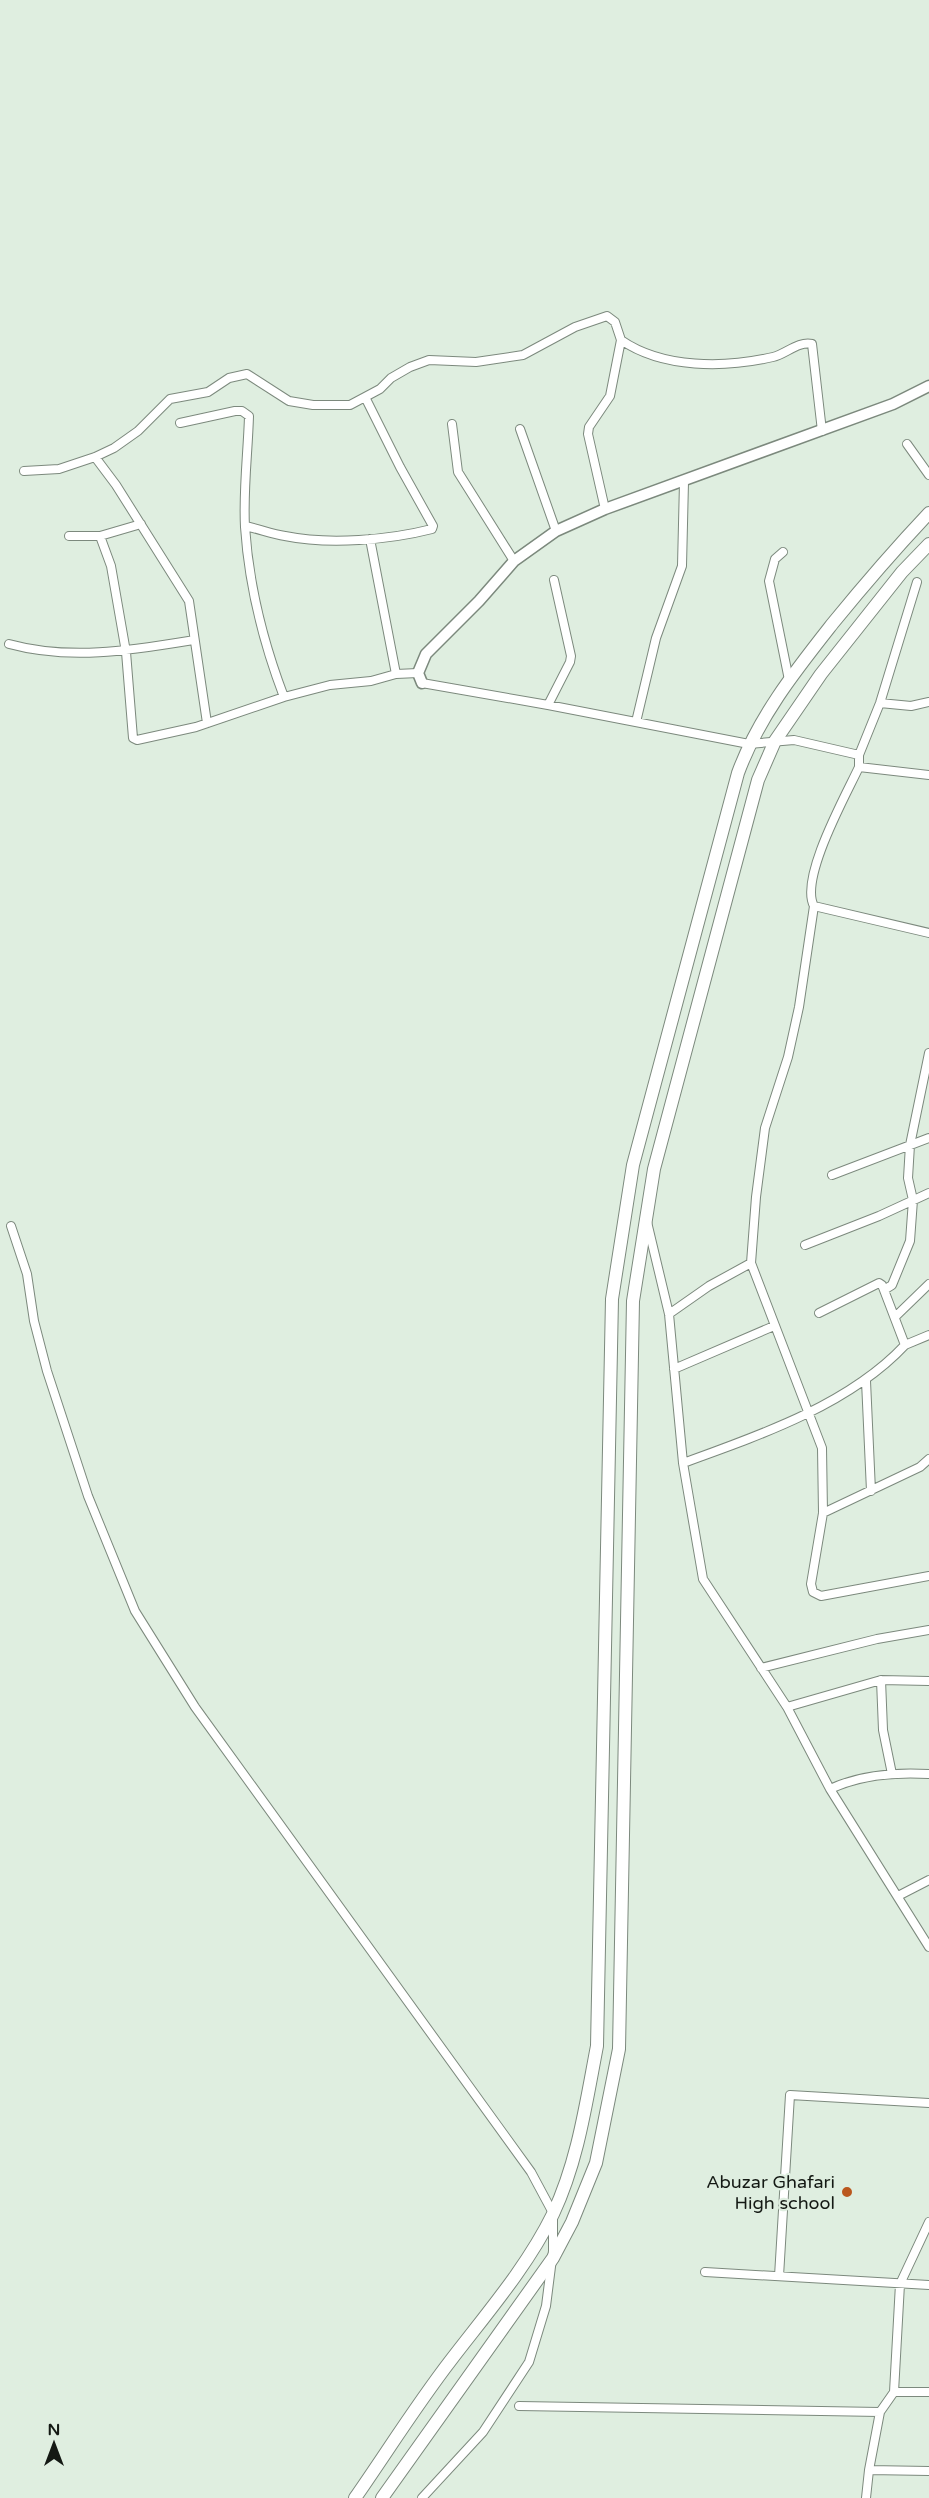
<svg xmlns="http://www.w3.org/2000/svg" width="929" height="2498" viewBox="0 0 929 2498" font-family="'Varela Round',sans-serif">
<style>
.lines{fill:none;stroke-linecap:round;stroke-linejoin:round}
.minor-casing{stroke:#7c897d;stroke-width:10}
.tertiary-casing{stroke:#7c897d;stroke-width:13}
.secondary-casing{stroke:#7c897d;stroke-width:14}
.minor{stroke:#fff;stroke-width:8}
.tertiary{stroke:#fff;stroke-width:10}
.secondary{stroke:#fff;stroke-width:12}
.poi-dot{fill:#ba571e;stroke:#dfeee0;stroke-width:2}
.labels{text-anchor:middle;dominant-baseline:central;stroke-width:4.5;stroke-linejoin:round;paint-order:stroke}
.poi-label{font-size:18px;fill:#141914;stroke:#dfeee0;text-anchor:end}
</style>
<rect width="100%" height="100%" fill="#dfeee0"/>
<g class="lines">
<g class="minor-casing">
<path id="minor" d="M 621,340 C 663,369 725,368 773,357 C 786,354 798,341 812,344 L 822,431
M 180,423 L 235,411 L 242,411 L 249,416 C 248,452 243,490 245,527 C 249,586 263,642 284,697
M 452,424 L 458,472 L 514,561
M 520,429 L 556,531
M 907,444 L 929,475
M 95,457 L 116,485 L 189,601 L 207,723
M 24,471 L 59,469 L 95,457 L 114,448 L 138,431 L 170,399 L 208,392 L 229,378 L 247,374 L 289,401 L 313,405 L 350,405 L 380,389 L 391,378 L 410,367 L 429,360 L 476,362 L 523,355 L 575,327 L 607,316 L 615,322 L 621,340 L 610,396 L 589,427 L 588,434 L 605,509
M 245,526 C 259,529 272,534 285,536 C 329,545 389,540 432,529 L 433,526 L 400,467 L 365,397
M 69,536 L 100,536 L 141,524
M 100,536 L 111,566 L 126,652 L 133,738 L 137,740 L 196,727 L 284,697 L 330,685 L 371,681 L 396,674 L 418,673
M 370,539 L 396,674
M 783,552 L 775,559 L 769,581 L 789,680
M 917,582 L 880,703 L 859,755 L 859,767 C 846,795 799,879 814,906 L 799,1007 L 788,1057 L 765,1128 L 756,1197 L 751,1263 L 822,1448 L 823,1513 L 811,1584 L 813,1592 L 821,1596 L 929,1576
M 9,644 C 71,661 133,650 194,640
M 422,683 L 548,705 L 749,744 L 794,740 L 859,755
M 880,703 L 911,706 L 929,702
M 548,705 L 570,662 L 571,656 L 554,580
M 636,722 L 656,638 L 682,566 L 684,482
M 859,767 L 929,775
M 814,906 L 929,933
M 832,1175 L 929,1138
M 647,1222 L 669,1314 L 683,1463 L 703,1579 L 787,1707 L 830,1789 L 929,1947
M 11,1226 L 27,1274 L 34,1321 L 47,1371 L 88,1496 L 135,1611 L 195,1707 L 531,2172 L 553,2213 L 553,2251 L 546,2306 L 529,2362 L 483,2432 L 422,2498
M 805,1245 L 879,1216 L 929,1193
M 819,1313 L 879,1283 L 882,1285 L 884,1290
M 669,1314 L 709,1286 L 751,1263
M 895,1317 L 929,1284
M 905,1345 L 929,1335
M 674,1369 L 774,1326
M 866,1381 L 871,1491
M 683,1463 C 758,1436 849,1405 905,1345 L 884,1290 L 892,1285 L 910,1241 L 913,1200 L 908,1178 L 910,1145 L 929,1053
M 823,1513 L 920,1467 L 929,1459
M 761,1668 L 877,1639 L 929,1630
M 881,1680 L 883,1730 L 892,1774
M 787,1707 L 881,1680 L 929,1681
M 830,1789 C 860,1775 896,1772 929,1774
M 898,1896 L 929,1880
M 705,2272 L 929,2285
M 779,2276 L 790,2095 L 929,2103
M 894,2392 L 929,2392
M 519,2406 L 880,2412
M 869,2470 L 929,2471
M 866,2498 L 869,2470 L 880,2412 L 894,2392 L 900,2284 L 929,2222"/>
</g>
<g class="tertiary-casing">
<path id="tertiary" d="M 422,683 L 418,673 L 426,654 L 479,601 L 514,561 L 556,531 L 605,509 L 893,404 L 929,386"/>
</g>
<g class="secondary-casing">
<path id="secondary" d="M 355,2498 C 387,2452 417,2404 451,2360 C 487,2313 527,2267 553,2214 C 578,2161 586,2103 597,2046 L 612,1299 L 633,1165 L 738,773 C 759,716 796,670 833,623 C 864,585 895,549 929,513
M 382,2498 L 553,2258 L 572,2222 L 596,2163 L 619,2049 L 633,1301 L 654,1169 L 758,780 L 775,741 L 821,674 L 902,572 L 929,544"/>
</g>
<use href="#minor" class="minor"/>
<use href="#tertiary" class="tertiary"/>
<use href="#secondary" class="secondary"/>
</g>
<circle class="poi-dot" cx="847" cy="2192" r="6"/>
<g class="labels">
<g class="poi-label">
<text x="835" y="2182">Abuzar Ghafari<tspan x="835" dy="21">High school</tspan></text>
</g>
</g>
<g transform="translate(54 2444)" stroke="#dfeee0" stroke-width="4.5" paint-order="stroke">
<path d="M0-4.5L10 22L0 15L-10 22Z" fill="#141914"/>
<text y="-9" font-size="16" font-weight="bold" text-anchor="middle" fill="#141914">N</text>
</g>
</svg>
